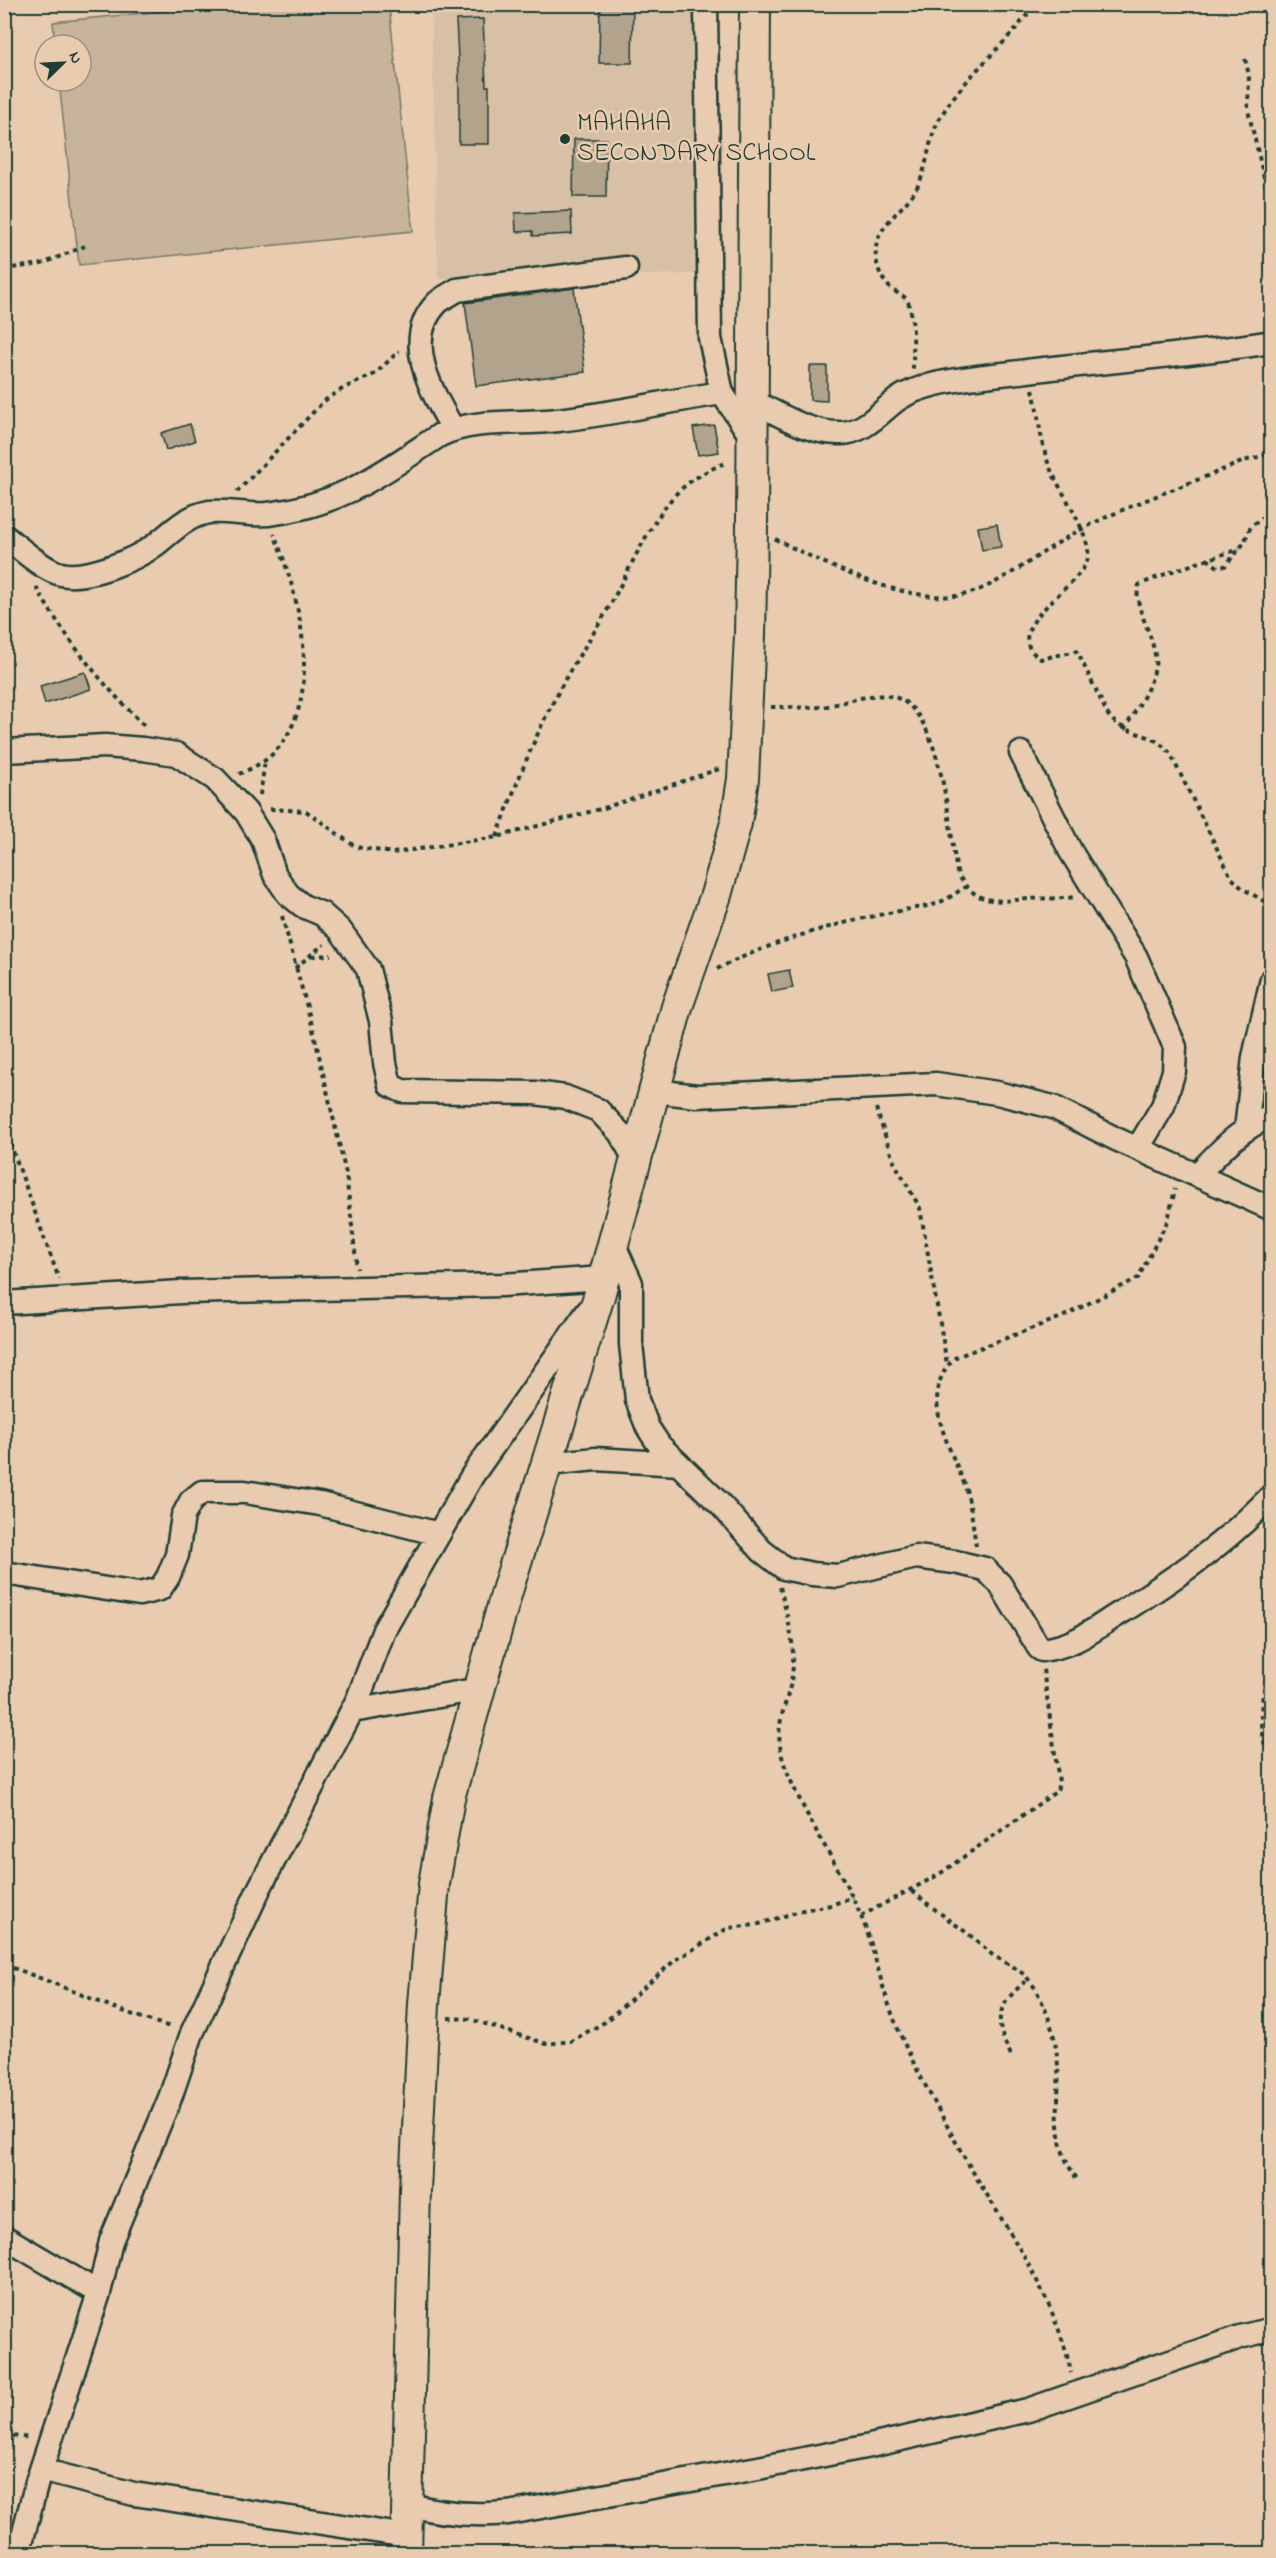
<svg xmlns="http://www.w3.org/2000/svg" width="1276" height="2558" viewBox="0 0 1276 2558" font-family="'Indie Flower',sans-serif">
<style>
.built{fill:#d8c0a6}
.green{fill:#c8b49b;stroke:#747868;stroke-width:1.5}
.building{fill:#b2a38d;stroke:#1f3d34;stroke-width:1.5}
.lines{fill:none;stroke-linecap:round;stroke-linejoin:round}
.minor-casing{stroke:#1f3d34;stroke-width:27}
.major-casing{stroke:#1f3d34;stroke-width:34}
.path{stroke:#1f3d34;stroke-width:4;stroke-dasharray:4.5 4.5;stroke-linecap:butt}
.minor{stroke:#e9ccb0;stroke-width:22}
.major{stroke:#e9ccb0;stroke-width:30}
.poi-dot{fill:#1f3d34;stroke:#e9ccb0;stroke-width:2}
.labels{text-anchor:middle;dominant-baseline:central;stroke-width:5;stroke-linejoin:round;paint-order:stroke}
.poi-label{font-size:26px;fill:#1f3d34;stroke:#e9ccb0;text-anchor:start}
</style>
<rect width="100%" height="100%" fill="#e9ccb0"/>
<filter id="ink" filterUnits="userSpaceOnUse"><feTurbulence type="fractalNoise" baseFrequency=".0167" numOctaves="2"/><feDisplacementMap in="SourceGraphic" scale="12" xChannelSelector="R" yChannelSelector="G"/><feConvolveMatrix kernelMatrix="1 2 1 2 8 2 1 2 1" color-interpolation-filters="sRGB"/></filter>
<g filter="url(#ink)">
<path class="built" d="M 431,5 L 693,5 L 699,274 L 438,279 Z"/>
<path class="green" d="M 225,5 L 389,5 L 413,231 L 79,265 L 59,81 L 81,81 L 81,45 L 55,45 L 53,22 Z"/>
<path class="building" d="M 600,4 L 633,4 L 632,63 L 599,63 Z
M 483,19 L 486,86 L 489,86 L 489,144 L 459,144 L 459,77 L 456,20 Z
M 574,139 L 607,139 L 606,197 L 573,197 Z
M 571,211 L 572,234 L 533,236 L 533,231 L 516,232 L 515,213 Z
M 574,288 L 585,372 L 476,386 L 465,303 Z
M 810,366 L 827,366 L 827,401 L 810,400 Z
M 190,424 L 195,441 L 166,450 L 161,433 Z
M 714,425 L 719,452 L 698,455 L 693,428 Z
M 997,524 L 1001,547 L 982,550 L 978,527 Z
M 85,672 L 91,689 L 45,704 L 40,686 Z
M 789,970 L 793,988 L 772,992 L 768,974 Z"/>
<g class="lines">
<g class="minor-casing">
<path id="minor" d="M 706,4 L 710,338 L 722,393 L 752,438
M 752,401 C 779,414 809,434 841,433 C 864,433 881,411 898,399 C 910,391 923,387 936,384 C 966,377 997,375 1027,371 C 1108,361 1190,355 1272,342
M 453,429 C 432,392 401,340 437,303 C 442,298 451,294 457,290 L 626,268
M 4,536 C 19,547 43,570 61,574 C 86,580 135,560 155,545 C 172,532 186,516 209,512 C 228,510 249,516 268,514 C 342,505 380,474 440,435 C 476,418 519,425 558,420 C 613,414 667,401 722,393
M 4,751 L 105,746 L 143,749 L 176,754 L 215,779 L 246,812 L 263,840 L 275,875 L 288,894 L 303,906 L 322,914 L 340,930 L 368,969 L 381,1021 L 385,1063 L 390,1085 L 402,1091 L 535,1093 L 565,1097 L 598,1110 L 620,1133 L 636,1161
M 1021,753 L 1071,852 L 1136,957 L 1175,1047 L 1174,1071 L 1163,1106 L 1138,1148
M 655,1091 L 697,1096 L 936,1084 L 997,1093 L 1053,1107 L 1116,1139 L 1272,1209
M 1246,1130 L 1254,1057 L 1272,979
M 1197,1175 C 1219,1152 1241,1127 1272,1116
M 613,1243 L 631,1283 L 631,1344 L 637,1400 L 648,1428 L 660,1446 L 720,1504 L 762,1551 L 784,1568 L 812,1574 L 838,1576 L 916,1557 L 955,1562 L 985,1569 L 1000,1584 L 1039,1648 L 1042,1650 C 1077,1645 1091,1631 1120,1613 C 1177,1577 1225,1544 1272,1495
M 4,1303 L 181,1292 L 502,1285 L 604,1278
M 547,1464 L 596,1459 L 679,1464
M 4,1573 L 139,1594 L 160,1589 L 168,1577 L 177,1555 L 183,1516 L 191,1501 L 202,1492 L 245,1492 L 320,1504 L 439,1534
M 352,1711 L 480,1689
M 4,2237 L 99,2293
M 41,2470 L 134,2494 L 407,2536
M 407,2504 C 441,2514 473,2516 508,2513 L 758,2468 L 870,2446 L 1028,2410 L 1240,2337 L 1272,2329
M 18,2554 L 37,2482 L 99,2293 L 111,2241 L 170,2098 L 192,2033 L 259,1889 L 358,1699 L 384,1630 L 472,1476 L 588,1311"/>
</g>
<g class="major-casing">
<path id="major" d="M 406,2554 L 415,2190 L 424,2004 L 434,1884 L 449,1798 L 507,1591 L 599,1296 L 677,1007 L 716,895 L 736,823 L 743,779 L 750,635 L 752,527 L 755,4"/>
</g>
<path class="path" d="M 1245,59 L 1249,75 L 1248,110 L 1272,212
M 4,269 L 42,264 L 85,246
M 913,369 C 913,352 915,314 907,300 C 904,296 901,295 896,292 C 884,285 878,272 876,258 C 872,227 902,213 916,189 C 929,167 927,139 941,116 C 966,74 1007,45 1035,4
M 1033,389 C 1039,416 1040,444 1051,470 C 1060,491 1092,536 1088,558 C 1082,587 994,629 1041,659 L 1077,651 L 1108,715 C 1120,730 1133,731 1151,738 C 1158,741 1164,747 1170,753 L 1231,877 L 1242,888 L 1272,906
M 237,492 L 324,401 L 344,388 L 375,374 L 399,351
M 775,539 C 826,564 897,601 956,596 C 994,592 1045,548 1080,530 C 1132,503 1190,484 1244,461 L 1272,453
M 1207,559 L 1218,567 L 1225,566 L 1244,543 L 1251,526 L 1272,512
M 36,587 C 65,638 103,686 146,727
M 771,707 C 787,707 805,708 821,707 C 844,704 871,691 894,697 C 943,710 949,831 957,872 C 974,905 995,902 1028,899 C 1044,898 1059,899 1075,897
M 1124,730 C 1135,711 1151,688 1155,667 C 1159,640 1131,607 1139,585 L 1170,572 L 1239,549
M 239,774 C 248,770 259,765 267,759 C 329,707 300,597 274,534
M 260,795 L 265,761
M 270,809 L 306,811 L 356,847 L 393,853 L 497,837 L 604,808 L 719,769
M 497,837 C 515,786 535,735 561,687 C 576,658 595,633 610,605 C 630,569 647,527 675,495 C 689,480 709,469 728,462
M 282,916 L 313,1029 L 346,1174 L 357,1269
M 312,956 L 331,955
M 295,968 L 324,944
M 717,969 C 785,935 859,917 933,905 L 947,899 L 965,887
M 876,1108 L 893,1160 L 920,1208 L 947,1364
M 4,1126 L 59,1279
M 976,1546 C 973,1526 971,1505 965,1486 C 950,1446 916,1393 956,1357 L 1062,1317 L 1138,1278 L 1168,1220 L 1175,1189
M 780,1587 C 786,1612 794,1637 793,1663 C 792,1705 768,1721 786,1769 C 806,1820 838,1863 860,1914 C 873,1943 878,1974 889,2005 C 904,2050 930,2093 952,2135 C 992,2210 1055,2289 1071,2373
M 1272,1652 C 1265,1688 1251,1726 1272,1759
M 912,1891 C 934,1910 955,1923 977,1941 C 983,1946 988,1952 994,1956 C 1012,1966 1026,1972 1036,1990 C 1047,2010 1055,2034 1057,2056 C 1063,2102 1046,2138 1078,2180
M 861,1916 L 938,1875 L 1057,1791 L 1059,1782 L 1043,1669
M 4,1965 C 61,1984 114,2011 171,2027
M 448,2018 L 470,2019 L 547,2044 L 571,2041 L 605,2022 L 674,1961 L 728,1928 L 756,1925 L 803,1910 L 831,1905 L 853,1897
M 1011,2055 C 992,2018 997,2006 1028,1979
M 4,2435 L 30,2438"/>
<use href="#minor" class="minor"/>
<use href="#major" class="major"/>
</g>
</g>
<circle class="poi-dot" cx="565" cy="139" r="6"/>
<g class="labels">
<g class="poi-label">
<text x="577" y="124">MAHAHA<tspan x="577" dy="30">SECONDARY SCHOOL</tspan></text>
</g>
</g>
<rect width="1276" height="2558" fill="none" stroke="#e9ccb0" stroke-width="24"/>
<rect x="12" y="12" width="1252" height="2534" fill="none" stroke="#1f3d34" stroke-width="2" filter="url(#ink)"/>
<g transform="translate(63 63) rotate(66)"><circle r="28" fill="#e9ccb0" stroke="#98937e" stroke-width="1.5"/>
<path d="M0-4.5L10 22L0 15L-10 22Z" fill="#1f3d34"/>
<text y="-9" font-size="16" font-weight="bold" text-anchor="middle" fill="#1f3d34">N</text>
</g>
</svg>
